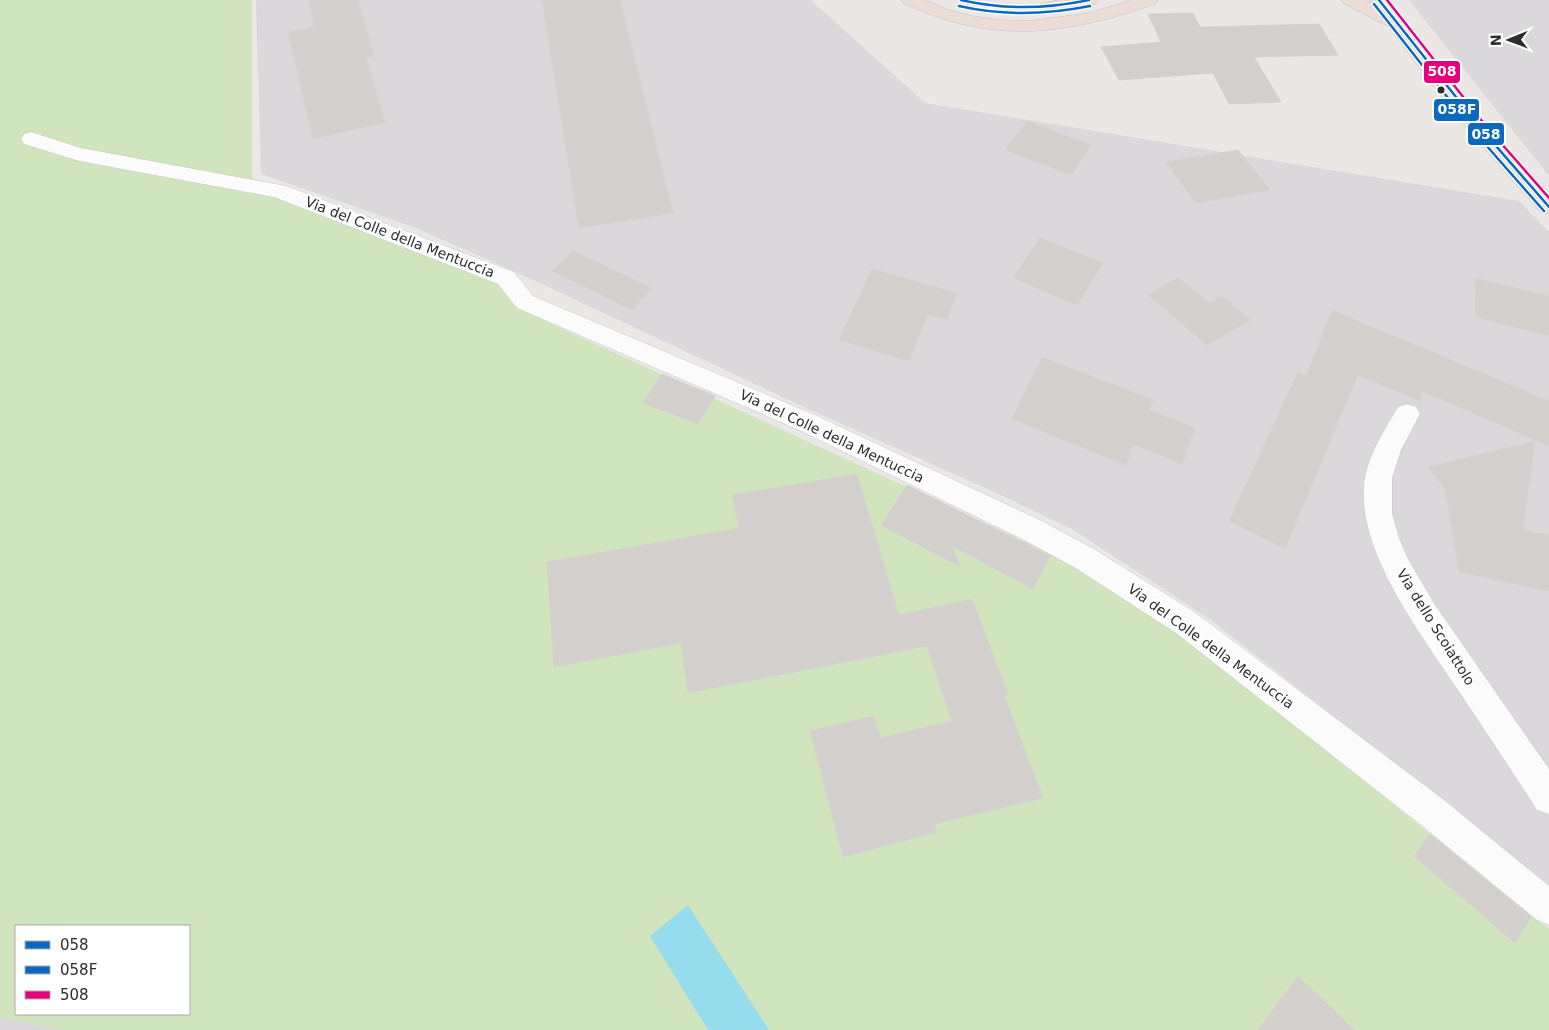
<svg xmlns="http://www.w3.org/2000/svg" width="1549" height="1030" viewBox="0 0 1549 1030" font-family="'DejaVu Sans',sans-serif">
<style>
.industrial{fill:#dbd8db}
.green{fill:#d0e5bd;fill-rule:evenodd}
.water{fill:#97dcec}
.building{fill:#d2cfcd;stroke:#d5d3d0}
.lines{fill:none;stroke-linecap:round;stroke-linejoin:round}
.minor-casing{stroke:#c6c6c6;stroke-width:1}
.major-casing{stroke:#c6c4c3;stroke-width:1}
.highway-casing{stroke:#c6c4c3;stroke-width:1}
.minor{fill:#fcfbfb;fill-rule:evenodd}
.major{fill:#e7e2d6;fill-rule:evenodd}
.highway{fill:#eaddd5;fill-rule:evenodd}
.bus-1-casing{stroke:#fff;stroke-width:5}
.bus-2-casing{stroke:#fff;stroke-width:5}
.bus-3-casing{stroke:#fff;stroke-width:5}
.bus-1{stroke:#0c69bf;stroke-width:2.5}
.bus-2{stroke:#0c69bf;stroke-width:2.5}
.bus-3{stroke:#e5007d;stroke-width:2.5}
.bus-dot{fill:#2d2d2d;stroke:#fff;stroke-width:2}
.labels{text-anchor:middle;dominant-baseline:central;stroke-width:5;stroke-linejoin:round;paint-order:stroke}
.street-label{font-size:14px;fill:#2d2d2d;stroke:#fff}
.line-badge{stroke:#fff;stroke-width:2}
.badge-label{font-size:14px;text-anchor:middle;font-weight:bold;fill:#fff}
</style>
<rect width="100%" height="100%" fill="#eae7e4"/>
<path class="industrial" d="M 256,0 L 811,0 L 925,103 L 1519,201 L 1549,232 L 1549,885 L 1208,618 L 1072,529 L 992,491 L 806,408 L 529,278 L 416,228 L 261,174 Z
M 1409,0 L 1549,0 L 1549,176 Z
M 0,1017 L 61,1030 L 0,1030 Z"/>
<path class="green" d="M 0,0 L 252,0 L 252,185 L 510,287 L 543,320 L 1070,562 L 1189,641 L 1549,929 L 1549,1030 L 61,1030 L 0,1017 ZM 16,926 L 189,926 L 189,1014 L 16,1014 Z"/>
<path class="water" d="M 688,905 L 769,1030 L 708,1030 L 650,936 Z"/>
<path class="building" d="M 309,0 L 358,0 L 374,56 L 366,58 L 385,122 L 313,139 L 288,32 L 314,27 Z
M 542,0 L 620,0 L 673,213 L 579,228 Z
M 1193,13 L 1200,27 L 1319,24 L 1338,55 L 1254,57 L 1281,102 L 1229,104 L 1213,73 L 1119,80 L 1101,47 L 1161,42 L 1148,14 Z
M 1027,121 L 1091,145 L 1071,175 L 1005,150 Z
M 1238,150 L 1270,190 L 1196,203 L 1166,162 Z
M 1040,238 L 1103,263 L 1077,305 L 1013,278 Z
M 573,251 L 652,288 L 632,310 L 552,271 Z
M 872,269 L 957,293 L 947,319 L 928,314 L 909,361 L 839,340 Z
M 1178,278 L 1209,303 L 1222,296 L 1251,320 L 1207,345 L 1148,295 Z
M 1475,278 L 1549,296 L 1549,336 L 1476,317 Z
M 1332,310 L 1549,401 L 1549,446 L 1422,391 L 1420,401 L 1358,375 L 1285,549 L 1229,521 L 1298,372 L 1306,376 Z
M 1042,357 L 1153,400 L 1149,410 L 1195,428 L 1182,464 L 1133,444 L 1126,465 L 1012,419 Z
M 662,374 L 715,396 L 698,424 L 643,403 Z
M 1535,441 L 1523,530 L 1549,535 L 1549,591 L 1459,572 L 1445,489 L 1428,467 Z
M 857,474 L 899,615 L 972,599 L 1008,694 L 1004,695 L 1043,798 L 934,824 L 937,832 L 843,857 L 810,731 L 874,716 L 880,738 L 952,721 L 927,646 L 688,693 L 681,643 L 554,667 L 547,562 L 739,528 L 732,495 Z
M 907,485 L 1050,556 L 1033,589 L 952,546 L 960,567 L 881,525 Z
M 1430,834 L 1531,917 L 1515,943 L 1414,856 Z
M 1298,976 L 1354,1030 L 1258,1030 Z"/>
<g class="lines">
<g class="minor-casing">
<path id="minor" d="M 31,132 L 81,148 L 286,186 L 514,272 L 533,296 L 817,416 L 1040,520 L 1094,549 L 1196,613 L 1444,800 L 1549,886 L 1549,925 L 1537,920 L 1420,824 L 1176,633 L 1074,567 L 1020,538 L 799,430 L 517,308 L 498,284 L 274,197 L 79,161 L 24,144 L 21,139 L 24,134 Z
M 1407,404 L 1416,407 L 1420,414 L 1401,450 L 1392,478 L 1392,513 L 1399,538 L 1408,559 L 1435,605 L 1549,769 L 1549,814 L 1537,810 C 1512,771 1486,732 1460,693 C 1424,638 1358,554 1364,486 C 1366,458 1384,431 1398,407 Z"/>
</g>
<g class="major-casing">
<path id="major" d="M 1370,0 L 1388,0 C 1440,66 1491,133 1549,194 L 1549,214 L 1541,212 C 1480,146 1422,75 1370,0 Z"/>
</g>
<g class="highway-casing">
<path id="highway" d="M 902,0 L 926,0 L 946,9 L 971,16 L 999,20 L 1030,21 L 1089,13 L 1132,0 L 1158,0 L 1155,4 C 1065,35 994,45 905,4 Z
M 1060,0 L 1098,0 L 1095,4 L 1046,13 L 1040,12 L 1037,8 L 1040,4 Z
M 1342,0 L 1365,0 L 1405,21 L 1408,25 L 1405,29 L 1399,30 L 1393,29 L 1345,4 Z"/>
</g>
<use href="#minor" class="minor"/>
<use href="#major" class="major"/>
<use href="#highway" class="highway"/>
<g class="bus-1-casing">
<path id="bus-1" d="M 961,0 C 1004,10 1046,9 1089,0
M 1379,0 L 1483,131 L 1549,207"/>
</g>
<g class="bus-2-casing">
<path id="bus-2" d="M 1374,4 L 1478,136 L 1544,211
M 959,6 C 1003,16 1045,15 1090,6"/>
</g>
<g class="bus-3-casing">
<path id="bus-3" d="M 1387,0 L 1486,126 L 1549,198"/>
</g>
<use href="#bus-1" class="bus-1"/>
<use href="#bus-2" class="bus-2"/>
<use href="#bus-3" class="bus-3"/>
</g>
<circle class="bus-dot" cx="1441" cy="90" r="4.5"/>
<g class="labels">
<g class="street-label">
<text transform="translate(400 237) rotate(21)">Via del Colle della Mentuccia</text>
<text transform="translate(832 436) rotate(25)">Via del Colle della Mentuccia</text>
<text transform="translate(1436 627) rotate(58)">Via dello Scoiattolo</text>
<text transform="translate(1211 646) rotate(36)">Via del Colle della Mentuccia</text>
</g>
</g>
<g class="line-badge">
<rect x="1423" y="60" width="38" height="24" rx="5" fill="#e5007d"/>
<rect x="1433" y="98" width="47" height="24" rx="5" fill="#0c69bf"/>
<rect x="1467" y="122" width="38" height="24" rx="5" fill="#0c69bf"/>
</g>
<g class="badge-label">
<text x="1442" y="76">508</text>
<text x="1457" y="114">058F</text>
<text x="1486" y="139">058</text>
</g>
<rect x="15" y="925" width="175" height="90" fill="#ffffff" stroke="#ababab"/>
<rect x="25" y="941" width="25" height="8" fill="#0c69bf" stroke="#ababab"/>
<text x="60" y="950" font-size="15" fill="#2d2d2d">058</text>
<rect x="25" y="966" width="25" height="8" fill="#0c69bf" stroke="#ababab"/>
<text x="60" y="975" font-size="15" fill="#2d2d2d">058F</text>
<rect x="25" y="991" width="25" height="8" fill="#e5007d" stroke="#ababab"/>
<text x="60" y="1000" font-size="15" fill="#2d2d2d">508</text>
<g transform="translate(1509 40) rotate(269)" stroke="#ffffff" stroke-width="4" paint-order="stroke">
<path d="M0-4L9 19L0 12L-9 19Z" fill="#2d2d2d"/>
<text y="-8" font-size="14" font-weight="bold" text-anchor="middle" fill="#2d2d2d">N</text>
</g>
</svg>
